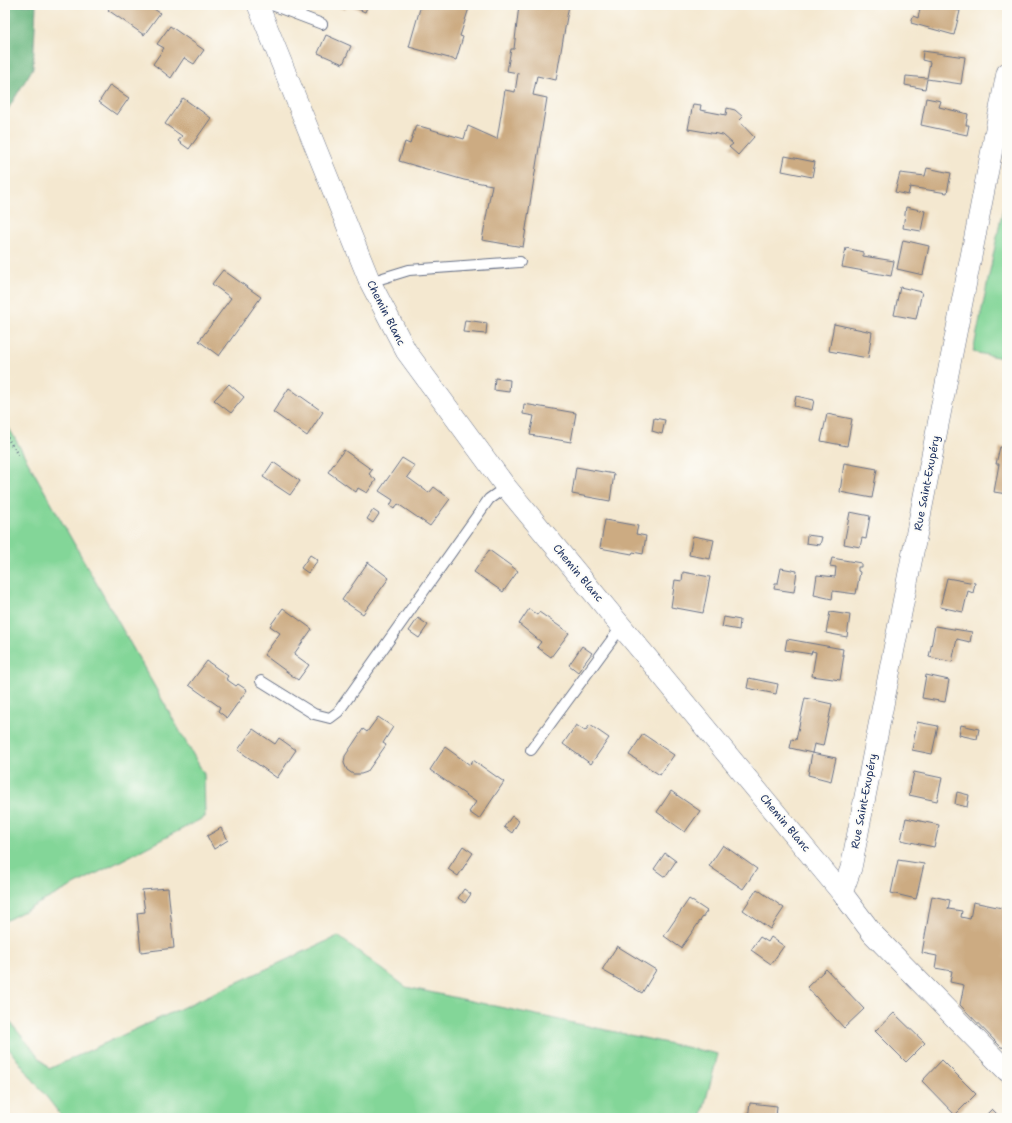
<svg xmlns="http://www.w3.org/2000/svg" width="1012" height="1123" viewBox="0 0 1012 1123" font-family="'Shantell Sans',sans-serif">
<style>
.green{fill:#83d698;stroke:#4f827b}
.forest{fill:#6ab780;stroke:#42736f}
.building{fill:#ccab82}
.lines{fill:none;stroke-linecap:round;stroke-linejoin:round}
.lane-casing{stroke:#677086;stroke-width:12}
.street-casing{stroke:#677086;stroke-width:22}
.path{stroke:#677086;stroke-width:2.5;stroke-dasharray:1 3;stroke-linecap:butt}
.lane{stroke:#fff;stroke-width:10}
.street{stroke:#fff;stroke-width:21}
.labels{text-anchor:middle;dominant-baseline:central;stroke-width:4;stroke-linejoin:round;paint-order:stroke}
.street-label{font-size:11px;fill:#1b2f5e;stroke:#fdfcf7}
</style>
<rect width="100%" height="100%" fill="#fdfcf7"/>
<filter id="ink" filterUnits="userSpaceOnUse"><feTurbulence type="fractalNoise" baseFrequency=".025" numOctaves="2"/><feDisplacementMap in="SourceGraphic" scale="8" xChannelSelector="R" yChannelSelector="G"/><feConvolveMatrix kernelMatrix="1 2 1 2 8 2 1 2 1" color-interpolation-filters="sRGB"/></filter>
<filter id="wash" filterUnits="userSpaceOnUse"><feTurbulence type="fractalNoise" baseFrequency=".012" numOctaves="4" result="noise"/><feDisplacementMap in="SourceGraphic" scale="16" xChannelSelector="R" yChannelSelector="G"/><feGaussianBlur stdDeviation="0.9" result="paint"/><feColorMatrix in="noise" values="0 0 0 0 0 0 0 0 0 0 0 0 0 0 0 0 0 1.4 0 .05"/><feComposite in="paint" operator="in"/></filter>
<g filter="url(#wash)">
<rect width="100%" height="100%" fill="#f4e8d0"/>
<path class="green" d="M 1007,189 L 1007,359 L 973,352 Z
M 5,421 L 204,774 L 205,817 L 5,921 Z
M 338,936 L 406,987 L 718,1054 L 701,1118 L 63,1118 L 5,1044 L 5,1016 L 49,1069 Z"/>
<path class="forest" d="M 5,5 L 36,5 L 33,68 L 5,114 Z"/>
<g id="blocks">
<path class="building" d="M 112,5 L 148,5 L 160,13 L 144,35 L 108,10 Z
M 334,5 L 347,5 L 345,10 Z
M 349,5 L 368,5 L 365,12 Z
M 421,5 L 470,5 L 460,36 L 463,37 L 456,60 L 409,47 Z
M 519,5 L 569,5 L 556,80 L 537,76 L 533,95 L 547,98 L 523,247 L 482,240 L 492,185 L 464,180 L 399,161 L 405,142 L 410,144 L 416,125 L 464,139 L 468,126 L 497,139 L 505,90 L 515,92 L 518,73 L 507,71 L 511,49 L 514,49 Z
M 916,5 L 941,5 L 960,11 L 954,35 L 911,23 L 913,16 L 918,18 L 920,9 L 916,8 Z
M 170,26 L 204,50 L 194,64 L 184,58 L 171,78 L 153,64 L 164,48 L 157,44 Z
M 326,35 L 351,46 L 343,64 L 318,53 Z
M 923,51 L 965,57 L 961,84 L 927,79 L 925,89 L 905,85 L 906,76 L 927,78 L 930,62 L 922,60 Z
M 110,85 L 129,98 L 117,115 L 99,102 Z
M 183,98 L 211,118 L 189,149 L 178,141 L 182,136 L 165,124 Z
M 926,98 L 941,101 L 939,107 L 968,114 L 966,125 L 969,125 L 967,135 L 921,125 Z
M 693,104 L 701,105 L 700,110 L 726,115 L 727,108 L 735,110 L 743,117 L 739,121 L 754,137 L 738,155 L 729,147 L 733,144 L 723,135 L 688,129 Z
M 785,156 L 815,162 L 812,177 L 782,171 Z
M 927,168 L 951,173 L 947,193 L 910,187 L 908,195 L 895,192 L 900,173 L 925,176 Z
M 906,207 L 925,211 L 921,231 L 903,228 Z
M 903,240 L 929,246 L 923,275 L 897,269 Z
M 846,248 L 863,252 L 863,256 L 894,261 L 891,276 L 842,267 Z
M 223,270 L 261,297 L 219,356 L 199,341 L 231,298 L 212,284 Z
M 900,287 L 922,292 L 916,319 L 894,315 Z
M 465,320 L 487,323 L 486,334 L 463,332 Z
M 834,324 L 872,332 L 868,358 L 829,351 Z
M 495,378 L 510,380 L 509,392 L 494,390 Z
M 229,384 L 244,397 L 231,413 L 214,400 Z
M 289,388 L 323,412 L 307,436 L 273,412 Z
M 796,396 L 814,400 L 812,410 L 794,406 Z
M 524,404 L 576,413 L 571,442 L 530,435 L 534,416 L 523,414 Z
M 827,414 L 852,419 L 847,446 L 821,441 Z
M 654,418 L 665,420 L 662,434 L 652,431 Z
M 1000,447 L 1007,448 L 1007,494 L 994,492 L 999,464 L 996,464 Z
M 344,450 L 372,470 L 369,474 L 376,480 L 367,493 L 358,488 L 356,492 L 328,472 Z
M 402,458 L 415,466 L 407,477 L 429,493 L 434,487 L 450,499 L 430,526 L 398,504 L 394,509 L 390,506 L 393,500 L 379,491 Z
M 273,462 L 300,481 L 290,495 L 263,477 Z
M 844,463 L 877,469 L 872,498 L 840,492 Z
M 576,467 L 614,474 L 610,501 L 572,494 Z
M 373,510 L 379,514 L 373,523 L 367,519 Z
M 850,512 L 870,516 L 866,539 L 862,538 L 860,547 L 844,544 Z
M 605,520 L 638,526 L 636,534 L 646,536 L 643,554 L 633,552 L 632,554 L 600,548 Z
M 807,535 L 822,537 L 820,545 L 806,543 Z
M 693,536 L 714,540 L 710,559 L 689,555 Z
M 489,550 L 518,571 L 503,592 L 474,572 Z
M 310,555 L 318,560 L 308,573 L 301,568 Z
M 832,558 L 861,563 L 861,567 L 858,567 L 858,571 L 860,572 L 856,594 L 833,591 L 832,599 L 814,595 L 817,575 L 835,577 L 836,567 L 830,566 Z
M 368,562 L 389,578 L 363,614 L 342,600 Z
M 781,568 L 797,571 L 794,592 L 774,589 L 775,583 L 778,583 Z
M 683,572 L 710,577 L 703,613 L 671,607 L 675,580 L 682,581 Z
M 947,578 L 975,583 L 973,593 L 968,591 L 963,612 L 940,607 Z
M 283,608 L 312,629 L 294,654 L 309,665 L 298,680 L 264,655 L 280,633 L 270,626 Z
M 529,609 L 537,615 L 539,612 L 569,633 L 551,657 L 537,647 L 541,642 L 519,624 Z
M 830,612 L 850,615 L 847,637 L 826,633 Z
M 724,617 L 740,620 L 739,630 L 722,627 Z
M 418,618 L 428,625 L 419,638 L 409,631 Z
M 935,626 L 972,632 L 970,642 L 957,639 L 952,662 L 929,657 Z
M 787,639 L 843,649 L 842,655 L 844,655 L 840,680 L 812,676 L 816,652 L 812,651 L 811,654 L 785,650 Z
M 582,646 L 592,653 L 578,672 L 569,665 Z
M 207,661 L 228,676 L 226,679 L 236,686 L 238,684 L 247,690 L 227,718 L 218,711 L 220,707 L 189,685 Z
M 926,675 L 949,680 L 945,702 L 922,698 Z
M 749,678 L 778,684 L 776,694 L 747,688 Z
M 805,698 L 832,704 L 823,746 L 814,744 L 812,753 L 790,748 L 792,739 L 796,740 Z
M 378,717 L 393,727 L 383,743 L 386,745 L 367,772 L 361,774 L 353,774 L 347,770 L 344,763 L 345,756 L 363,729 L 367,732 Z
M 917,722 L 938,726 L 932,754 L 912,750 Z
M 576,725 L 585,731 L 590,725 L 609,738 L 591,764 L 563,744 Z
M 961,725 L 979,729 L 977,739 L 959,735 Z
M 253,729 L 275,744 L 279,738 L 296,750 L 277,778 L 238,750 Z
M 643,734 L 674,755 L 660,775 L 629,755 Z
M 445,747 L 470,765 L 473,760 L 504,782 L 479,819 L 469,812 L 476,802 L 430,770 Z
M 812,753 L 836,758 L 831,781 L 808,775 Z
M 914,772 L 942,778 L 937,801 L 909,795 Z
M 671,791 L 700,811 L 685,832 L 657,812 Z
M 957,792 L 969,795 L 967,807 L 955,804 Z
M 512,816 L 519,821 L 512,833 L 504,827 Z
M 906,818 L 939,825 L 934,847 L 901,840 Z
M 221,828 L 228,840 L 214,849 L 207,836 Z
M 723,845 L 757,869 L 743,889 L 709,866 Z
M 463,846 L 473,853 L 458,876 L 448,869 Z
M 665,853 L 676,861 L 665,877 L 654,869 Z
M 898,860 L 924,864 L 916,899 L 891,893 Z
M 168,888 L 174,948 L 141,952 L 137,913 L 145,912 L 142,890 Z
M 464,889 L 471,894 L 465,903 L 458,898 Z
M 757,889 L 784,908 L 770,929 L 743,910 Z
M 932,896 L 950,900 L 948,909 L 962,911 L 961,917 L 970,919 L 973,902 L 1007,909 L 1007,1048 L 1001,1047 L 960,1005 L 964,985 L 950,982 L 952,971 L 935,968 L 937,956 L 922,953 Z
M 689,899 L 707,911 L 681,948 L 664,936 Z
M 760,937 L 768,942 L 771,937 L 784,946 L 771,964 L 751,950 Z
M 617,946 L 656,970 L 642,993 L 602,970 Z
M 826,969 L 864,1009 L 844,1028 L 807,987 Z
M 894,1013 L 925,1043 L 906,1062 L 875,1031 Z
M 942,1060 L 976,1094 L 955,1115 L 922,1081 Z
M 750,1103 L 777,1106 L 776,1118 L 748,1118 Z
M 992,1109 L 1001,1118 L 983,1118 Z"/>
</g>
</g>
<g filter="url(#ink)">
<use href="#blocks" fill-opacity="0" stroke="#677086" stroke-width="1"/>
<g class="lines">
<g class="lane-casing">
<path id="lane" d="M 260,8 L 272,5 L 322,24
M 370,282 L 409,270 L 520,262
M 261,681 L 314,714 L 330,718 L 338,712 L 489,499 L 506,487
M 531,750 L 622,626"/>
</g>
<g class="street-casing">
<path id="street" d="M 258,5 L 370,282 L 406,351 L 506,487 L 842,893 L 873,934 L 1007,1071
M 842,893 L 851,868 L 1007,73"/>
</g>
<path class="path" d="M 5,434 L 18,455"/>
<use href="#lane" class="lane"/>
<use href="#street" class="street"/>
</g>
</g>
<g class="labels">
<g class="street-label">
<text transform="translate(386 313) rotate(63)">Chemin Blanc</text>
<text transform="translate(927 483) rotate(-79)">Rue Saint-Exupéry</text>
<text transform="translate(578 573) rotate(50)">Chemin Blanc</text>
<text transform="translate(864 801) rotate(-79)">Rue Saint-Exupéry</text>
<text transform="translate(785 823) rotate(50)">Chemin Blanc</text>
</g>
</g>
<rect width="1012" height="1123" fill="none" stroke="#fdfcf7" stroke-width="20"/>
</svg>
